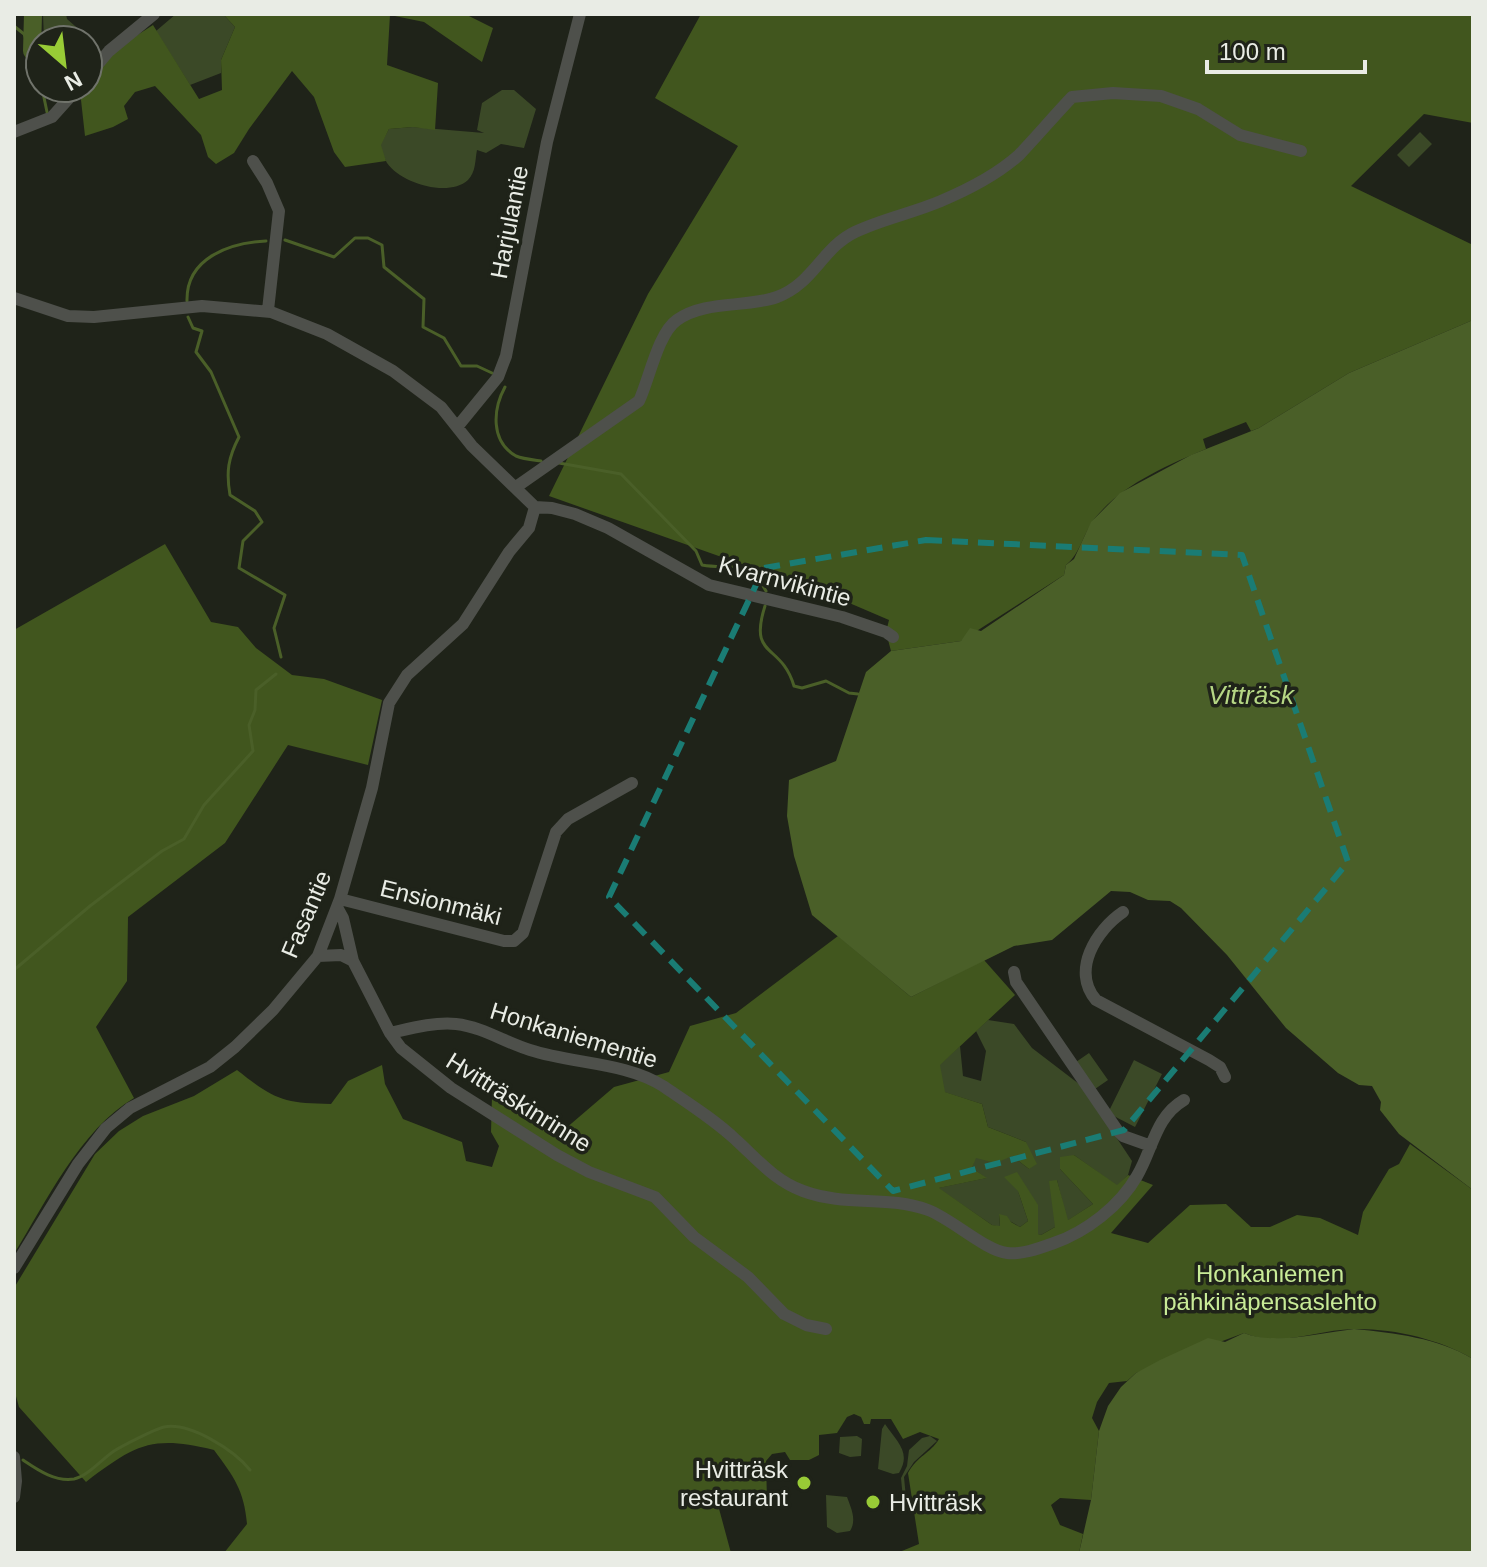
<svg xmlns="http://www.w3.org/2000/svg" width="1487" height="1567" viewBox="0 0 1487 1567" font-family="Arial,sans-serif">
<style>
.green{fill:#3b4927}
.forest{fill:#41561e}
.water{fill:#4a5f28}
.lines{fill:none;stroke-linecap:round;stroke-linejoin:round}
.stream{stroke:#4a5f28;stroke-width:3}
.river{stroke:#4a5f28;stroke-width:18}
.minor{stroke:#4e504b;stroke-width:12}
.marked{fill:none;stroke:#1a7c74;stroke-width:6;stroke-dasharray:16 10;stroke-linejoin:round}
.poi-dot{fill:#98cb36;stroke:#1f2319;stroke-width:3}
.labels{text-anchor:middle;dominant-baseline:central;stroke-width:7;stroke-linejoin:round;paint-order:stroke}
.street-label{font-size:24px;fill:#e9ece5;stroke:#1f2319}
.park-label{font-size:24px;fill:#c8eb97;stroke:#1f2319}
.poi-label{font-size:24px;fill:#e9ece5;stroke:#1f2319;text-anchor:end}
.water-label{font-size:26px;font-style:italic;fill:#b5d784;stroke:#1f2319}
</style>
<rect width="100%" height="100%" fill="#1f2319"/>
<path class="green" d="M 43,14 L 66,14 L 67,19 L 99,47 L 88,60 L 88,40 L 44,40 Z
M 176,14 L 223,14 L 235,27 L 221,60 L 221,73 L 190,85 L 156,31 Z
M 502,90 L 514,90 L 536,109 L 524,148 L 501,144 L 486,153 L 477,150 C 475,160 476,172 468,180 C 448,198 401,183 387,163 C 384,158 382,151 380,145 L 389,129 L 413,127 L 484,133 L 477,130 L 482,103 Z
M 1420,132 L 1432,144 L 1409,167 L 1397,155 Z
M 988,1020 L 1014,1024 L 1032,1048 L 1083,1087 L 1132,1161 L 1128,1175 L 1117,1186 L 1074,1155 L 1060,1169 L 1093,1204 L 1067,1221 L 1057,1180 L 1055,1227 L 1041,1235 L 1037,1234 L 1018,1191 L 1028,1221 L 1020,1227 L 999,1215 L 1000,1227 L 992,1225 L 938,1188 L 986,1178 L 972,1168 L 975,1157 L 1012,1156 L 1029,1169 L 1026,1142 L 988,1127 L 982,1104 L 944,1092 L 939,1065 L 960,1046 L 963,1076 L 981,1081 L 986,1051 L 976,1031 Z
M 1089,1053 L 1108,1080 L 1095,1089 L 1076,1062 Z
M 1134,1060 L 1162,1074 L 1135,1127 L 1108,1113 Z
M 885,1424 C 896,1441 912,1452 899,1473 L 893,1474 L 878,1469 L 882,1429 Z
M 857,1436 L 862,1439 L 861,1456 L 850,1457 L 839,1453 L 840,1437 Z
M 930,1436 L 937,1441 L 914,1462 L 904,1477 L 906,1498 L 903,1499 L 901,1478 L 907,1466 L 909,1450 L 922,1438 Z
M 826,1495 L 847,1497 C 851,1508 857,1520 850,1531 L 837,1533 L 827,1527 Z"/>
<path class="forest" d="M 223,14 L 465,14 L 493,28 L 482,62 L 424,22 L 390,15 L 387,65 L 438,83 L 435,130 L 413,127 L 389,129 L 381,145 L 386,161 L 345,167 L 334,152 L 314,97 L 292,71 L 249,129 L 234,153 L 216,164 L 208,157 L 201,135 L 155,86 L 135,92 L 124,106 L 128,119 L 113,127 L 85,136 L 80,91 L 88,88 L 88,82 L 114,50 L 153,25 L 199,99 L 222,90 L 221,60 L 235,27 Z
M 701,14 L 1473,14 L 1473,123 L 1424,114 L 1351,186 L 1473,245 L 1473,320 L 1349,373 L 1259,428 L 1251,431 L 1246,422 L 1203,439 L 1206,449 C 1167,465 1122,485 1095,518 C 1083,533 1081,553 1066,565 L 1064,575 L 961,641 L 891,651 L 886,632 L 889,620 L 840,599 L 549,496 L 648,294 L 738,146 L 655,98 Z
M 165,544 L 211,622 L 238,627 L 256,648 L 292,675 L 324,679 L 382,700 L 368,765 L 288,745 L 225,843 L 128,917 L 127,981 L 96,1027 L 134,1098 C 80,1130 46,1202 14,1254 L 14,630 Z
M 838,936 L 911,997 L 984,960 L 1015,995 L 940,1065 L 945,1092 L 982,1104 L 988,1127 L 1026,1142 L 1037,1164 L 1029,1169 L 1012,1156 L 996,1163 L 976,1158 L 972,1168 L 987,1178 L 939,1188 L 992,1225 L 1000,1226 L 999,1214 L 1007,1216 L 1011,1222 L 1020,1227 L 1028,1221 L 1018,1191 L 1004,1177 L 1017,1172 L 1038,1205 L 1038,1234 L 1041,1235 L 1055,1227 L 1049,1181 L 1057,1180 L 1068,1220 L 1093,1204 L 1060,1169 L 1060,1157 L 1074,1155 L 1117,1185 L 1128,1175 L 1153,1185 L 1111,1233 L 1148,1243 L 1190,1205 L 1226,1204 L 1251,1227 L 1270,1227 L 1297,1215 L 1320,1218 L 1358,1235 L 1363,1212 L 1389,1169 L 1399,1164 L 1410,1144 L 1473,1190 L 1473,1359 C 1440,1339 1392,1328 1353,1329 C 1317,1330 1278,1348 1244,1333 L 1136,1373 L 1127,1381 L 1109,1383 L 1097,1402 L 1092,1418 L 1099,1431 L 1091,1500 L 1060,1498 L 1051,1505 L 1060,1525 L 1083,1534 L 1079,1553 L 897,1553 L 919,1544 L 908,1473 C 918,1455 930,1454 939,1439 L 920,1432 L 903,1439 L 891,1419 L 871,1419 L 870,1424 L 864,1424 L 861,1417 L 854,1414 L 847,1417 L 837,1433 L 819,1435 L 819,1455 L 809,1460 L 790,1460 L 785,1452 L 772,1454 L 766,1461 L 767,1501 L 718,1505 L 731,1553 L 224,1553 L 247,1524 C 244,1490 234,1477 214,1450 C 152,1435 136,1444 86,1482 L 19,1407 L 14,1389 L 14,1288 L 95,1154 L 119,1131 L 143,1116 L 194,1096 L 237,1070 C 275,1100 283,1103 331,1104 L 348,1081 L 382,1065 L 385,1084 L 403,1119 L 462,1142 L 466,1161 L 492,1167 L 499,1146 L 491,1132 L 492,1096 L 536,1126 L 558,1135 L 614,1087 L 669,1072 L 690,1026 L 736,1013 Z"/>
<path class="water" d="M 1473,320 L 1473,1190 L 1399,1134 L 1380,1110 L 1381,1102 L 1372,1086 L 1359,1085 L 1338,1073 L 1286,1028 L 1227,955 L 1181,908 L 1170,901 L 1148,900 L 1130,892 L 1111,891 L 1052,940 L 1014,946 L 911,997 L 812,915 L 794,856 L 787,816 L 789,780 L 836,761 L 866,672 L 891,651 L 961,641 L 970,628 L 981,631 L 1064,575 L 1066,565 L 1074,559 L 1091,522 L 1120,493 L 1191,455 L 1259,428 L 1349,373 Z
M 1354,1329 C 1395,1333 1438,1338 1473,1359 L 1473,1553 L 1079,1553 L 1091,1500 L 1099,1431 L 1108,1406 L 1121,1387 L 1136,1373 L 1160,1360 L 1208,1338 L 1225,1342 L 1244,1333 C 1273,1345 1322,1333 1354,1329 Z"/>
<g class="lines">
<path class="stream" d="M 14,26 L 24,34 L 40,75
M 42,88 L 47,112
M 285,240 L 334,257 L 355,238 L 368,238 L 382,245 L 384,267 L 424,299 L 423,327 L 444,338 L 461,366 L 477,366 L 492,373
M 187,301 C 186,258 229,243 266,241
M 188,317 L 193,328 L 202,331 L 196,352 L 211,372 L 239,437 C 228,458 226,472 230,495 L 255,511 L 262,522 L 243,541 L 239,568 L 285,595 L 274,628 L 281,657
M 505,387 C 493,409 490,441 516,456 C 523,459 534,460 541,461
M 559,463 L 621,474 L 696,551 L 702,565 C 735,571 746,555 766,591
M 765,606 C 748,659 781,642 794,686 L 802,688 L 826,681 L 849,693 L 858,694
M 14,970 L 90,906 L 162,851 L 184,839 L 204,805 L 253,751 L 249,725 L 255,710 L 256,690 L 276,674
M 23,1460 C 38,1470 55,1482 74,1479 C 88,1476 102,1459 114,1451 C 122,1446 155,1429 164,1427 C 190,1422 234,1450 250,1470"/>
<path class="river" d="M 32,51 L 33,14"/>
<path class="minor" d="M 88,76 L 109,51 L 154,14
M 14,132 L 52,117 L 78,88
M 253,161 L 267,183 L 279,211 L 268,310
M 14,298 L 68,316 L 94,317 L 202,306 L 271,312 L 327,334 L 393,371 L 441,407 L 472,446 L 535,507
M 458,426 L 498,377 L 506,356 L 547,142 L 580,14
M 516,487 L 639,401 C 649,380 658,333 677,320 C 705,300 746,308 777,297 C 813,284 822,248 855,232 C 882,219 913,213 941,201 C 967,190 998,174 1019,155 C 1037,136 1054,116 1072,97 L 1113,93 L 1161,96 L 1198,109 L 1240,135 L 1301,151
M 535,507 L 552,508 L 575,514 L 608,528 L 709,585 L 842,617 L 886,632 L 893,637
M 340,899 L 504,941 L 514,941 L 523,933 L 556,832 L 568,819 L 632,783
M 337,907 L 343,918 L 353,961 L 390,1033 C 412,1028 434,1022 456,1024 C 483,1027 504,1042 530,1050 C 573,1064 625,1062 663,1086 C 688,1103 715,1120 736,1140 C 758,1160 775,1181 803,1191 C 846,1207 888,1195 928,1210 C 952,1219 986,1251 1007,1253 C 1022,1255 1040,1248 1054,1243 C 1086,1232 1120,1206 1137,1176 C 1153,1149 1155,1117 1184,1100
M 1123,912 C 1096,930 1071,971 1096,1000 L 1209,1060 L 1220,1067 L 1225,1077
M 318,956 L 341,955 L 353,961
M 1014,972 L 1016,982 L 1117,1130 L 1123,1136 L 1151,1146
M 390,1033 L 401,1048 L 451,1088 L 557,1155 L 589,1172 L 655,1197 L 694,1237 L 748,1277 L 784,1314 L 806,1325 L 826,1329
M 14,1268 L 78,1164 L 106,1128 L 130,1108 L 210,1067 L 235,1047 L 273,1010 L 318,956 L 340,899 L 372,788 L 389,703 L 407,675 L 463,624 L 509,552 L 529,528 L 535,507
M 14,1457 L 16,1481 L 14,1497"/>
</g>
<path class="marked" d="M 926,540 L 1242,555 L 1348,862 L 1124,1130 L 893,1191 L 609,897 L 764,568 Z"/>
<g class="poi-dot">
<circle cx="804" cy="1483" r="8"/>
<circle cx="873" cy="1502" r="8"/>
</g>
<g class="labels">
<g class="street-label">
<text transform="translate(509 222) rotate(-79)">Harjulantie</text>
<text transform="translate(785 581) rotate(15)">Kvarnvikintie</text>
<text transform="translate(441 902) rotate(14)">Ensionmäki</text>
<text transform="translate(306 914) rotate(-67)">Fasantie</text>
<text transform="translate(574 1035) rotate(17)">Honkaniementie</text>
<text transform="translate(519 1102) rotate(32)">Hvitträskinrinne</text>
</g>
<g class="park-label">
<text x="1270" y="1273">Honkaniemen<tspan x="1270" dy="28">pähkinäpensaslehto</tspan></text>
</g>
<g class="poi-label">
<text x="788" y="1469">Hvitträsk<tspan x="788" dy="28">restaurant</tspan></text>
<text x="889" y="1502" text-anchor="start">Hvitträsk</text>
</g>
<g class="water-label">
<text x="1251" y="695">Vitträsk</text>
</g>
</g>
<rect width="1487" height="1567" fill="none" stroke="#e9ece5" stroke-width="32"/>
<g transform="translate(64 64) rotate(152)"><circle r="38" fill="#1f2319" stroke="#70736b" stroke-width="2"/>
<path d="M0-6L14 30L0 20L-14 30Z" fill="#98cb36"/>
<text y="-12" font-size="22" font-weight="bold" text-anchor="middle" fill="#e9ece5">N</text>
</g>
<path d="M1207 60v12h158v-12" fill="none" stroke="#e9ece5" stroke-width="4"/>
<text x="1219" y="60" font-size="24" fill="#e9ece5" stroke="#1f2319" stroke-width="6" paint-order="stroke">100 m</text>
</svg>
